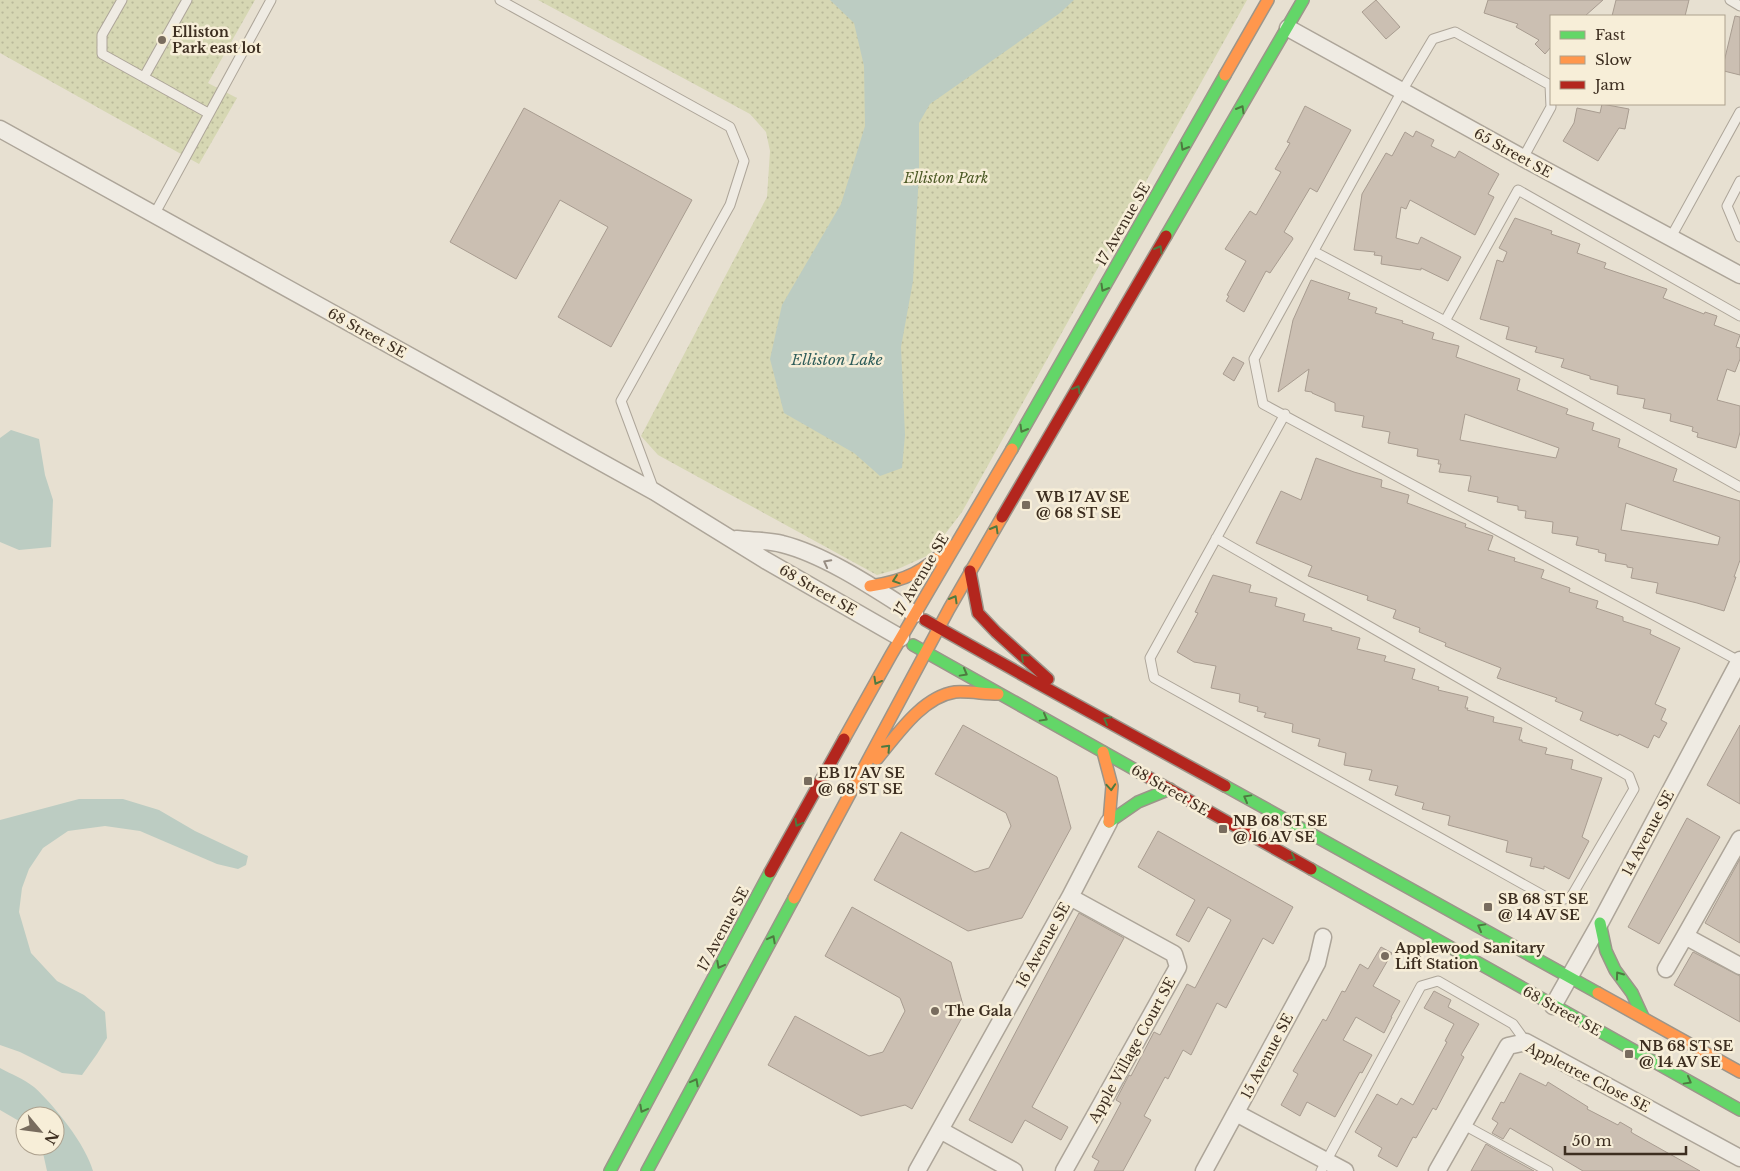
<svg xmlns="http://www.w3.org/2000/svg" width="1740" height="1171" viewBox="0 0 1740 1171" font-family="'Libre Baskerville',serif">
<style>
.grass{fill:url(#grass-dots)}
.water{fill:#bcccc2}
.building{fill:#cbbfb2;stroke:#a89c90;fill-rule:evenodd}
.lines{fill:none;stroke-linecap:round;stroke-linejoin:round}
.lane-casing{stroke:#ada599;stroke-width:11}
.street-casing{stroke:#ada599;stroke-width:19}
.fast-casing{stroke:#9c958a;stroke-width:14}
.slow-casing{stroke:#9c958a;stroke-width:14}
.jam-casing{stroke:#9c958a;stroke-width:14}
.lane{stroke:#efebe3;stroke-width:9}
.street{stroke:#efebe3;stroke-width:16}
.fast{stroke:#63d668;stroke-width:11}
.slow{stroke:#ff974d;stroke-width:11}
.jam{stroke:#b3261e;stroke-width:11}
.oneway{stroke:#4e7a40}
.oneway2{stroke:#968c82}
.poi-dot{fill:#786c5e;stroke:#f7eed8;stroke-width:2}
.labels{text-anchor:middle;dominant-baseline:central;stroke-width:5;stroke-linejoin:round;paint-order:stroke}
.poi-label{font-size:14px;font-weight:bold;fill:#3d2e20;stroke:#f7eed8;text-anchor:start}
.street-label{font-size:14px;fill:#3d2e20;stroke:#f7eed8}
.park-label{font-size:14px;font-style:italic;fill:#4d5a26;stroke:#f7eed8}
.water-label{font-size:15px;font-style:italic;fill:#2f5d5a;stroke:#f7eed8}
</style>
<defs>
<pattern id="grass-dots" width="8" height="8" patternUnits="userSpaceOnUse" patternTransform="scale(1.25)"><rect width="8" height="8" fill="#d6d7b3"/><path d="M2 2h.1M6 6h.1" fill="none" stroke="#b9b99a" stroke-width="1.8" stroke-linecap="round"/></pattern>
</defs>
<rect width="100%" height="100%" fill="#e7e0d1"/>
<path class="grass" d="M 0,0 L 255,0 L 208,83 L 237,98 L 199,164 L 0,53 Z
M 538,0 L 1247,0 L 962,512 L 929,555 L 898,569 L 877,575 L 658,455 L 641,436 L 767,197 L 770,151 L 766,132 L 750,114 Z"/>
<path class="water" d="M 830,0 L 1074,0 L 1060,13 L 930,104 L 919,123 L 919,173 L 913,281 L 901,347 L 905,435 L 902,468 L 880,476 L 854,453 L 784,413 L 770,359 L 782,305 L 841,204 L 865,126 L 864,66 L 854,23 Z
M 11,430 L 39,439 L 45,475 L 53,500 L 51,547 L 19,550 L 0,542 L 0,438 Z
M 79,799 L 123,799 L 159,810 L 195,831 L 248,856 L 246,865 L 238,869 L 217,864 L 140,831 L 105,826 L 68,831 L 43,848 L 29,869 L 22,888 L 19,912 L 31,953 L 57,981 L 84,995 L 105,1012 L 107,1038 L 97,1054 L 82,1075 L 62,1073 L 20,1052 L 0,1045 L 0,820 Z
M 0,1068 C 11,1074 24,1079 34,1087 C 54,1105 86,1145 93,1171 L 47,1171 L 43,1153 L 37,1146 L 55,1146 L 55,1116 L 25,1116 L 25,1129 L 19,1121 L 0,1110 Z"/>
<path class="building" d="M 1376,0 L 1400,27 L 1386,39 L 1362,12 Z
M 1488,0 L 1603,0 L 1585,16 L 1551,16 L 1551,47 L 1545,54 L 1535,44 L 1539,40 L 1516,27 L 1518,24 L 1484,13 Z
M 1616,0 L 1689,0 L 1685,16 L 1612,16 Z
M 1735,16 L 1740,17 L 1740,75 L 1724,71 L 1724,62 Z
M 1602,104 L 1629,109 L 1625,129 L 1619,128 L 1598,161 L 1563,141 L 1574,123 L 1577,108 L 1600,113 Z
M 1305,106 L 1351,130 L 1317,192 L 1310,188 L 1284,232 L 1292,237 L 1293,239 L 1270,273 L 1266,271 L 1244,312 L 1226,301 L 1229,296 L 1227,295 L 1246,261 L 1225,249 L 1250,211 L 1256,215 L 1281,172 L 1275,169 L 1290,143 L 1287,142 Z
M 524,108 L 692,200 L 611,347 L 558,317 L 608,227 L 560,200 L 516,279 L 450,242 Z
M 1416,131 L 1434,140 L 1431,146 L 1455,158 L 1459,151 L 1499,174 L 1488,194 L 1494,197 L 1475,235 L 1410,200 L 1406,209 L 1401,207 L 1396,238 L 1418,244 L 1421,237 L 1461,257 L 1448,281 L 1421,268 L 1421,270 L 1381,264 L 1382,256 L 1374,255 L 1375,252 L 1354,250 L 1362,194 L 1386,153 L 1392,156 L 1405,132 L 1413,137 Z
M 1515,218 L 1552,231 L 1551,234 L 1580,244 L 1577,253 L 1606,263 L 1604,268 L 1667,289 L 1663,298 L 1704,314 L 1705,312 L 1717,316 L 1714,325 L 1740,335 L 1736,347 L 1740,348 L 1740,359 L 1735,372 L 1727,369 L 1717,400 L 1740,406 L 1740,432 L 1736,448 L 1697,437 L 1698,433 L 1692,431 L 1693,427 L 1670,421 L 1671,414 L 1643,408 L 1645,399 L 1617,394 L 1618,386 L 1590,379 L 1590,376 L 1561,367 L 1564,359 L 1535,352 L 1537,347 L 1506,339 L 1509,327 L 1480,319 L 1497,260 L 1503,262 L 1507,252 L 1499,248 Z
M 1311,280 L 1350,293 L 1348,299 L 1377,308 L 1375,313 L 1403,321 L 1402,323 L 1434,333 L 1432,339 L 1459,346 L 1456,357 L 1520,379 L 1517,390 L 1568,409 L 1566,414 L 1594,423 L 1592,430 L 1620,439 L 1618,447 L 1677,469 L 1673,481 L 1740,501 L 1740,560 L 1734,577 L 1736,577 L 1724,611 L 1697,603 L 1656,593 L 1658,583 L 1631,578 L 1633,568 L 1627,567 L 1627,565 L 1605,561 L 1606,554 L 1598,552 L 1599,550 L 1576,545 L 1578,537 L 1552,533 L 1553,522 L 1525,518 L 1526,511 L 1518,510 L 1518,506 L 1497,502 L 1498,497 L 1468,491 L 1471,476 L 1439,472 L 1441,464 L 1438,464 L 1439,460 L 1417,456 L 1418,449 L 1388,443 L 1390,432 L 1362,427 L 1364,416 L 1335,411 L 1335,403 L 1312,393 L 1312,392 L 1305,391 L 1309,369 L 1278,392 L 1293,320 ZM 1465,414 L 1559,448 L 1556,458 L 1460,440 ZM 1626,503 L 1720,537 L 1718,545 L 1621,530 Z
M 1233,357 L 1244,363 L 1234,381 L 1223,374 Z
M 1316,458 L 1354,472 L 1382,480 L 1381,487 L 1409,495 L 1407,503 L 1466,524 L 1465,527 L 1493,536 L 1488,550 L 1515,558 L 1514,561 L 1544,570 L 1541,578 L 1570,588 L 1569,592 L 1598,601 L 1596,608 L 1623,617 L 1623,621 L 1651,630 L 1650,634 L 1680,648 L 1655,704 L 1666,709 L 1661,720 L 1667,723 L 1659,738 L 1654,735 L 1648,748 L 1619,734 L 1618,736 L 1580,720 L 1583,712 L 1555,701 L 1557,698 L 1497,678 L 1501,668 L 1445,646 L 1446,643 L 1419,632 L 1420,628 L 1393,618 L 1396,610 L 1367,600 L 1368,596 L 1308,576 L 1312,566 L 1256,543 L 1281,491 L 1301,500 Z
M 1213,575 L 1251,585 L 1249,592 L 1277,598 L 1275,606 L 1305,614 L 1303,621 L 1332,628 L 1331,630 L 1360,638 L 1357,649 L 1386,656 L 1384,661 L 1415,669 L 1412,679 L 1439,687 L 1438,690 L 1468,697 L 1465,708 L 1468,708 L 1467,710 L 1494,717 L 1493,722 L 1522,728 L 1519,740 L 1522,740 L 1522,742 L 1547,748 L 1545,754 L 1573,760 L 1571,769 L 1602,778 L 1582,837 L 1589,841 L 1569,879 L 1544,866 L 1544,869 L 1530,866 L 1532,858 L 1506,852 L 1508,841 L 1448,825 L 1450,816 L 1422,809 L 1424,803 L 1395,795 L 1398,786 L 1369,780 L 1372,770 L 1344,765 L 1346,753 L 1318,746 L 1320,739 L 1292,732 L 1293,724 L 1264,717 L 1266,713 L 1257,711 L 1258,707 L 1239,702 L 1240,694 L 1211,688 L 1216,666 L 1194,662 L 1177,652 L 1198,613 L 1195,612 Z
M 963,725 L 1057,777 L 1071,828 L 1022,918 L 968,931 L 874,880 L 901,832 L 975,872 L 989,868 L 1011,826 L 1006,813 L 935,774 Z
M 1740,725 L 1740,804 L 1707,785 Z
M 1687,818 L 1720,837 L 1659,944 L 1628,927 Z
M 1158,831 L 1293,907 L 1273,944 L 1263,938 L 1226,1008 L 1217,1003 L 1191,1055 L 1183,1050 L 1168,1079 L 1165,1077 L 1144,1116 L 1151,1120 L 1123,1171 L 1094,1171 L 1099,1161 L 1092,1157 L 1121,1103 L 1116,1100 L 1129,1075 L 1131,1076 L 1154,1032 L 1160,1035 L 1187,984 L 1195,988 L 1231,920 L 1208,907 L 1189,942 L 1176,935 L 1195,900 L 1138,867 Z
M 1740,859 L 1740,943 L 1705,923 Z
M 852,907 L 951,962 L 965,1012 L 912,1109 L 905,1105 L 861,1116 L 768,1065 L 795,1016 L 869,1056 L 883,1052 L 905,1011 L 900,998 L 825,956 Z
M 1079,913 L 1124,938 L 1032,1107 L 1068,1127 L 1061,1140 L 1025,1120 L 1012,1143 L 969,1120 Z
M 1381,947 L 1392,953 L 1373,986 L 1400,1001 L 1391,1017 L 1392,1017 L 1384,1033 L 1356,1017 L 1343,1040 L 1372,1055 L 1362,1073 L 1360,1072 L 1335,1117 L 1307,1102 L 1300,1116 L 1281,1105 L 1298,1074 L 1293,1071 L 1323,1019 L 1326,1021 L 1342,991 L 1345,992 L 1360,964 L 1368,969 Z
M 1693,952 L 1740,976 L 1740,1022 L 1674,985 Z
M 1434,991 L 1451,1000 L 1448,1007 L 1479,1024 L 1461,1055 L 1464,1057 L 1436,1110 L 1433,1108 L 1416,1138 L 1413,1137 L 1397,1167 L 1378,1156 L 1382,1148 L 1355,1132 L 1377,1094 L 1397,1105 L 1401,1098 L 1413,1105 L 1447,1042 L 1445,1041 L 1454,1024 L 1424,1008 Z
M 1520,1073 L 1546,1086 L 1548,1082 L 1588,1107 L 1587,1109 L 1618,1125 L 1620,1122 L 1632,1129 L 1631,1132 L 1634,1134 L 1700,1171 L 1583,1171 L 1510,1128 L 1503,1139 L 1492,1133 L 1498,1123 L 1492,1119 L 1501,1102 L 1504,1103 Z
M 1486,1144 L 1503,1154 L 1534,1171 L 1471,1171 Z"/>
<g class="lines">
<g class="lane-casing">
<path id="lane" d="M 122,0 L 102,35 L 102,54 L 208,113
M 500,0 L 730,127 L 744,161 L 730,205 L 621,401 L 654,490
M 1730,0 L 1740,6
M 144,77 L 187,0
M 1523,158 L 1551,107 L 1550,85 L 1455,32 L 1433,39 L 1402,91 L 1254,359 L 1263,404 L 1739,661
M 1740,181 L 1727,206 L 1740,237
M 154,215 L 271,0
M 1671,237 L 1740,112
M 1315,252 L 1445,321 L 1740,487
M 1445,321 L 1518,190 L 1740,316
M 1216,538 L 1629,776 L 1634,789 L 1571,897 L 1555,902 L 1154,678 L 1150,658 L 1285,414
M 1464,1125 L 1548,1171
M 1321,1171 L 1421,986 L 1438,981 L 1513,1024 L 1526,1042"/>
</g>
<g class="street-casing">
<path id="street" d="M 1288,28 L 1523,158 L 1740,275
M 0,129 L 655,492 L 765,560 L 901,638
M 736,539 C 751,541 768,540 782,544 C 826,555 877,590 915,614
M 1740,839 L 1685,936 L 1740,966
M 1666,969 L 1685,936
M 1553,1006 L 1600,923 L 1740,660
M 1236,1113 L 1345,1171
M 940,1130 L 1014,1171
M 917,1171 L 1070,897 L 1109,822
M 1064,1171 L 1178,967 L 1174,954 L 1070,897
M 1204,1171 L 1317,963 L 1323,937
M 1437,1171 L 1508,1046 L 1526,1042 L 1740,1158"/>
</g>
<g class="fast-casing">
<path id="fast" d="M 1166,236 L 1303,0
M 1012,449 L 1225,75
M 913,645 L 1139,772
M 1225,786 L 1598,993
M 1109,822 L 1138,802 L 1170,789
M 1311,869 L 1740,1110
M 1600,923 L 1606,951 L 1615,970 L 1632,993 L 1643,1017
M 610,1171 L 770,872
M 647,1171 L 794,898"/>
</g>
<g class="slow-casing">
<path id="slow" d="M 1225,75 L 1268,0
M 870,586 C 906,581 924,571 951,546
M 844,739 L 891,655 L 1012,449
M 1103,752 L 1112,786 L 1109,822
M 877,759 C 897,735 922,697 955,692 C 969,691 984,694 998,694
M 794,898 L 949,609 L 1002,517
M 1598,993 L 1740,1072"/>
</g>
<g class="jam-casing">
<path id="jam" d="M 1002,517 L 1166,236
M 970,571 L 978,613 L 996,632 L 1048,679
M 925,620 L 1037,683 L 1225,786
M 1139,772 L 1311,869
M 770,872 L 844,739"/>
</g>
<use href="#lane" class="lane"/>
<use href="#street" class="street"/>
<use href="#fast" class="fast"/>
<use href="#slow" class="slow"/>
<use href="#jam" class="jam"/>
</g>
<defs><path id="oneway-chevron" d="M-2-3.5L2.5 0L-2 3.5" fill="none" stroke-width="1.6" stroke-linecap="round" stroke-linejoin="round" transform="scale(1.25)"/></defs>
<g class="oneway">
<use href="#oneway-chevron" transform="translate(1241 109) rotate(-60)"/>
<use href="#oneway-chevron" transform="translate(1184 147) rotate(120)"/>
<use href="#oneway-chevron" transform="translate(1159 249) rotate(-60)"/>
<use href="#oneway-chevron" transform="translate(1104 288) rotate(120)"/>
<use href="#oneway-chevron" transform="translate(1077 389) rotate(-60)"/>
<use href="#oneway-chevron" transform="translate(1023 429) rotate(120)"/>
<use href="#oneway-chevron" transform="translate(995 529) rotate(-60)"/>
<use href="#oneway-chevron" transform="translate(896 580) rotate(161)"/>
<use href="#oneway-chevron" transform="translate(954 599) rotate(-60)"/>
<use href="#oneway-chevron" transform="translate(1024 657) rotate(-138)"/>
<use href="#oneway-chevron" transform="translate(964 673) rotate(29)"/>
<use href="#oneway-chevron" transform="translate(877 681) rotate(119)"/>
<use href="#oneway-chevron" transform="translate(1044 718) rotate(29)"/>
<use href="#oneway-chevron" transform="translate(1107 720) rotate(-151)"/>
<use href="#oneway-chevron" transform="translate(887 748) rotate(-47)"/>
<use href="#oneway-chevron" transform="translate(1111 787) rotate(86)"/>
<use href="#oneway-chevron" transform="translate(1247 798) rotate(-151)"/>
<use href="#oneway-chevron" transform="translate(798 823) rotate(119)"/>
<use href="#oneway-chevron" transform="translate(1292 858) rotate(29)"/>
<use href="#oneway-chevron" transform="translate(1481 927) rotate(-151)"/>
<use href="#oneway-chevron" transform="translate(772 939) rotate(-62)"/>
<use href="#oneway-chevron" transform="translate(720 965) rotate(118)"/>
<use href="#oneway-chevron" transform="translate(1619 975) rotate(-126)"/>
<use href="#oneway-chevron" transform="translate(1688 1081) rotate(29)"/>
<use href="#oneway-chevron" transform="translate(695 1082) rotate(-62)"/>
<use href="#oneway-chevron" transform="translate(643 1109) rotate(118)"/>
</g>
<use class="oneway2" href="#oneway-chevron" transform="translate(827 563) rotate(-152)"/>
<g class="poi-dot">
<circle cx="162" cy="40" r="5"/>
<rect x="1021" y="500" width="10" height="10" rx="2.5"/>
<rect x="803" y="776" width="10" height="10" rx="2.5"/>
<rect x="1218" y="824" width="10" height="10" rx="2.5"/>
<rect x="1483" y="902" width="10" height="10" rx="2.5"/>
<circle cx="1385" cy="956" r="5"/>
<circle cx="935" cy="1011" r="5"/>
<rect x="1624" y="1049" width="10" height="10" rx="2.5"/>
</g>
<g class="labels">
<g class="poi-label">
<text x="172" y="32">Elliston<tspan x="172" dy="16">Park east lot</tspan></text>
<text x="1036" y="497">WB 17 AV SE<tspan x="1036" dy="16">@ 68 ST SE</tspan></text>
<text x="818" y="773">EB 17 AV SE<tspan x="818" dy="16">@ 68 ST SE</tspan></text>
<text x="1233" y="821">NB 68 ST SE<tspan x="1233" dy="16">@ 16 AV SE</tspan></text>
<text x="1498" y="899">SB 68 ST SE<tspan x="1498" dy="16">@ 14 AV SE</tspan></text>
<text x="1395" y="948">Applewood Sanitary<tspan x="1395" dy="16">Lift Station</tspan></text>
<text x="945" y="1011">The Gala</text>
<text x="1639" y="1046">NB 68 ST SE<tspan x="1639" dy="16">@ 14 AV SE</tspan></text>
</g>
<g class="street-label">
<text transform="translate(1513 153) rotate(29)">65 Street SE</text>
<text transform="translate(1123 224) rotate(-60)">17 Avenue SE</text>
<text transform="translate(367 333) rotate(29)">68 Street SE</text>
<text transform="translate(921 575) rotate(-59)">17 Avenue SE</text>
<text transform="translate(818 590) rotate(30)">68 Street SE</text>
<text transform="translate(1170 790) rotate(30)">68 Street SE</text>
<text transform="translate(1648 833) rotate(-62)">14 Avenue SE</text>
<text transform="translate(723 929) rotate(-62)">17 Avenue SE</text>
<text transform="translate(1043 945) rotate(-61)">16 Avenue SE</text>
<text transform="translate(1562 1011) rotate(29)">68 Street SE</text>
<text transform="translate(1132 1050) rotate(-61)">Apple Village Court SE</text>
<text transform="translate(1267 1056) rotate(-62)">15 Avenue SE</text>
<text transform="translate(1588 1077) rotate(27)">Appletree Close SE</text>
</g>
<g class="park-label">
<text x="946" y="178">Elliston Park</text>
</g>
<g class="water-label">
<text x="837" y="359">Elliston Lake</text>
</g>
</g>
<rect x="1550" y="15" width="175" height="90" fill="#f7eed8" stroke="#ada18e"/>
<rect x="1560" y="31" width="25" height="8" fill="#63d668" stroke="#ada18e"/>
<text x="1595" y="40" font-size="15" fill="#3d2e20">Fast</text>
<rect x="1560" y="56" width="25" height="8" fill="#ff974d" stroke="#ada18e"/>
<text x="1595" y="65" font-size="15" fill="#3d2e20">Slow</text>
<rect x="1560" y="81" width="25" height="8" fill="#b3261e" stroke="#ada18e"/>
<text x="1595" y="90" font-size="15" fill="#3d2e20">Jam</text>
<g transform="translate(40 1131) rotate(119)"><circle r="24" fill="#f7eed8" stroke="#ada18e"/>
<path d="M0-4L9 19L0 12L-9 19Z" fill="#786c5e"/>
<text y="-8" font-size="14" font-weight="bold" text-anchor="middle" fill="#3d2e20">N</text>
</g>
<path d="M1565 1146v8h121v-8" fill="none" stroke="#3d2e20" stroke-width="2.5"/>
<text x="1572" y="1146" font-size="15" fill="#3d2e20" stroke="#f7eed8" stroke-width="4" paint-order="stroke">50 m</text>
</svg>
